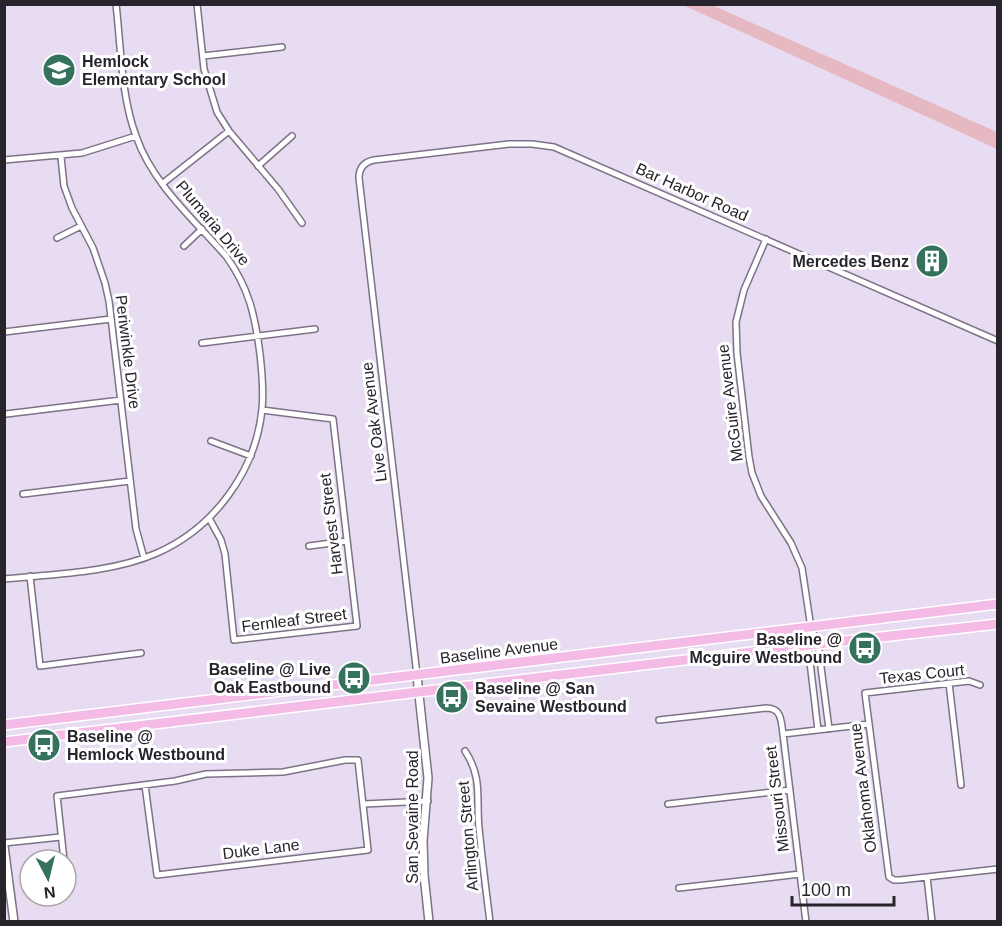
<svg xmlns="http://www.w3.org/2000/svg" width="1002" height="926" viewBox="0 0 1002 926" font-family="Helvetica,sans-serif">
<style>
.green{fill:#e6b8c2}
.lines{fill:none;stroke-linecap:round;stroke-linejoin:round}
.minor-casing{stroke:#7d7386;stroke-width:8}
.tertiary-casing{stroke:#7d7386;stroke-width:10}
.primary-casing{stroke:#fff;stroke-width:12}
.minor{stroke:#fff;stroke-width:5}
.tertiary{stroke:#fff;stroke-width:7}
.primary{stroke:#f4bbe6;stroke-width:9}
.labels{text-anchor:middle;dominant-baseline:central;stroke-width:6;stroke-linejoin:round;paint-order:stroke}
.poi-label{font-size:16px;font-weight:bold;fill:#28242c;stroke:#fff;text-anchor:start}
.street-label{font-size:16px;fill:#28242c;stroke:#fff}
</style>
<rect width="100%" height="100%" fill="#e7dcf2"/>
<path class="green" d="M 683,5 L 712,5 L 997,132 L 997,149 Z"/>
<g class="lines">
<g class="minor-casing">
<path id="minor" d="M 197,4 L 204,69 L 217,112 L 229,131 L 278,189 L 302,223
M 203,56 L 282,47
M 61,157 L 64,186 L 72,208 L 93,248 L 105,283 L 109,301 L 136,529 L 144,558
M 4,160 L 82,153 L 136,136
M 258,166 L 292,136
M 162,184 L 229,131
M 57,238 L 81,226
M 766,239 L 744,290 L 736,322 L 737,353 L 749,457 L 752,473 L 761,496 L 791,543 L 802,568 L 811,628 L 818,644 L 829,729
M 184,246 L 202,229
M 4,332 L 111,319
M 202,343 L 315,329
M 6,414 L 121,400
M 211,441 L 251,456
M 23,494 L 130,481
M 209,518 L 221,540 L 225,554 L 234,640 L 357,626 L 333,419 L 262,410
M 309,546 L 347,541
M 30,576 L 40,666 L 141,653
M 4,579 C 54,574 112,573 157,553 C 214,528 256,471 262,409 C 264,390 262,372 260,354 C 255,315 249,288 226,256 C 194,220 152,183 136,136 C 121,96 121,47 116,4
M 811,630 L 808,645 L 818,730
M 417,675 L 359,178 C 359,168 364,162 374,160 L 509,144 L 532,144 L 554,147 L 998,341
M 949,683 L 961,785
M 980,685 L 969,681 L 865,693 L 889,877 L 894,880 L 900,880 L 998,869
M 659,720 L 766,708 C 782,708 781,721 783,734 L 806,922
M 783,734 L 869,724
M 465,751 C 483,778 476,799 479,828 C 482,859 486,890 490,922
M 364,804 L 428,801
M 668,804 L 790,790
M 4,843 L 61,837
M 64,860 L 57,796 L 175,781 L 206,774 L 283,772 L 345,760 L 358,760 L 368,850 L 157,875 L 145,785
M 66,874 L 67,886
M 927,877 L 932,922
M 679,888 L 800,874"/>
</g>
<g class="tertiary-casing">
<path id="tertiary" d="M 417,676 L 428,778 L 423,841 L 424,875 L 429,922
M 4,846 L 14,922"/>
</g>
<g class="primary-casing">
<path id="primary" d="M 4,725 L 998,604
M 4,742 L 818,644 L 998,624"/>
</g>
<use href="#minor" class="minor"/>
<use href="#tertiary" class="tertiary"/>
<use href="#primary" class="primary"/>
</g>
<defs>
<g id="school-disc" transform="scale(1.725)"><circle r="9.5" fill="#35725e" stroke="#fff"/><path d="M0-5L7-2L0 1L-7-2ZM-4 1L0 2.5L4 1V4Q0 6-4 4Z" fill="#fff"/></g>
<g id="building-disc" transform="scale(1.725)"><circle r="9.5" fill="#35725e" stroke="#fff"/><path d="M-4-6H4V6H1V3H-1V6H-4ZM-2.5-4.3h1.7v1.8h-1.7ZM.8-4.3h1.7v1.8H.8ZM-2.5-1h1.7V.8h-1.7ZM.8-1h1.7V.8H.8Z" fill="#fff"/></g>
<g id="bus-disc" transform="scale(1.725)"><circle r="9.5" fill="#35725e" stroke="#fff"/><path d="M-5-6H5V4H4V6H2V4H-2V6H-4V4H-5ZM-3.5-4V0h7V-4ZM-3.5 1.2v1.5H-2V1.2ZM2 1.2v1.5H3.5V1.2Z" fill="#fff"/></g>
</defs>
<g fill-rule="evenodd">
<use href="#school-disc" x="59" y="70"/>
<use href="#building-disc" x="932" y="261"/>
<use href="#bus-disc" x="865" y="648"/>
<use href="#bus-disc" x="354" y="678"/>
<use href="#bus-disc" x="452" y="697"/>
<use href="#bus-disc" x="44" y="745"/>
</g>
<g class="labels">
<g class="poi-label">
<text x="82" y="61">Hemlock<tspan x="82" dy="18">Elementary School</tspan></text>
<text x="909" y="261" text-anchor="end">Mercedes Benz</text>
<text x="842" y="639" text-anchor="end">Baseline @<tspan x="842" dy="18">Mcguire Westbound</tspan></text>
<text x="331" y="669" text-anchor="end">Baseline @ Live<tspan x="331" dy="18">Oak Eastbound</tspan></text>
<text x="475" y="688">Baseline @ San<tspan x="475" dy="18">Sevaine Westbound</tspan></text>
<text x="67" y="736">Baseline @<tspan x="67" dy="18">Hemlock Westbound</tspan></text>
</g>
<g class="street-label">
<text transform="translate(692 192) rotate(24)">Bar Harbor Road</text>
<text transform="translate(213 223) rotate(50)">Plumaria Drive</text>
<text transform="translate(128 352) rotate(83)">Periwinkle Drive</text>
<text transform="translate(730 403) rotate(-97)">McGuire Avenue</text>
<text transform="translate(374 422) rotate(-97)">Live Oak Avenue</text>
<text transform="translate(331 524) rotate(-97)">Harvest Street</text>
<text transform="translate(294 620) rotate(-7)">Fernleaf Street</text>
<text transform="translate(499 651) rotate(-7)">Baseline Avenue</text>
<text transform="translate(922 674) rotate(-6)">Texas Court</text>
<text transform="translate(863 788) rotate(-97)">Oklahoma Avenue</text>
<text transform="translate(777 799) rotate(-97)">Missouri Street</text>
<text transform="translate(412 817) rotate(-90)">San Sevaine Road</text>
<text transform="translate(468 836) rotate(-95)">Arlington Street</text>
<text transform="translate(261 849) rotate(-7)">Duke Lane</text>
</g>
</g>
<rect width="1002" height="926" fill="none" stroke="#28242c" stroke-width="12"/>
<g transform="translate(48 878) rotate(173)"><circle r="28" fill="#ffffff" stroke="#a9a7ab" stroke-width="1.5"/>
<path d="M0-4.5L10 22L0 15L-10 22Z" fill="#35725e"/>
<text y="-9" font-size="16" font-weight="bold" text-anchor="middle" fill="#28242c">N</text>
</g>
<path d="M792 896v9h102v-9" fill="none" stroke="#28242c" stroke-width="3"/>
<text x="801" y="896" font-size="18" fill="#28242c" stroke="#ffffff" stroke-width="4.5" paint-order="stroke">100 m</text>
</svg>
